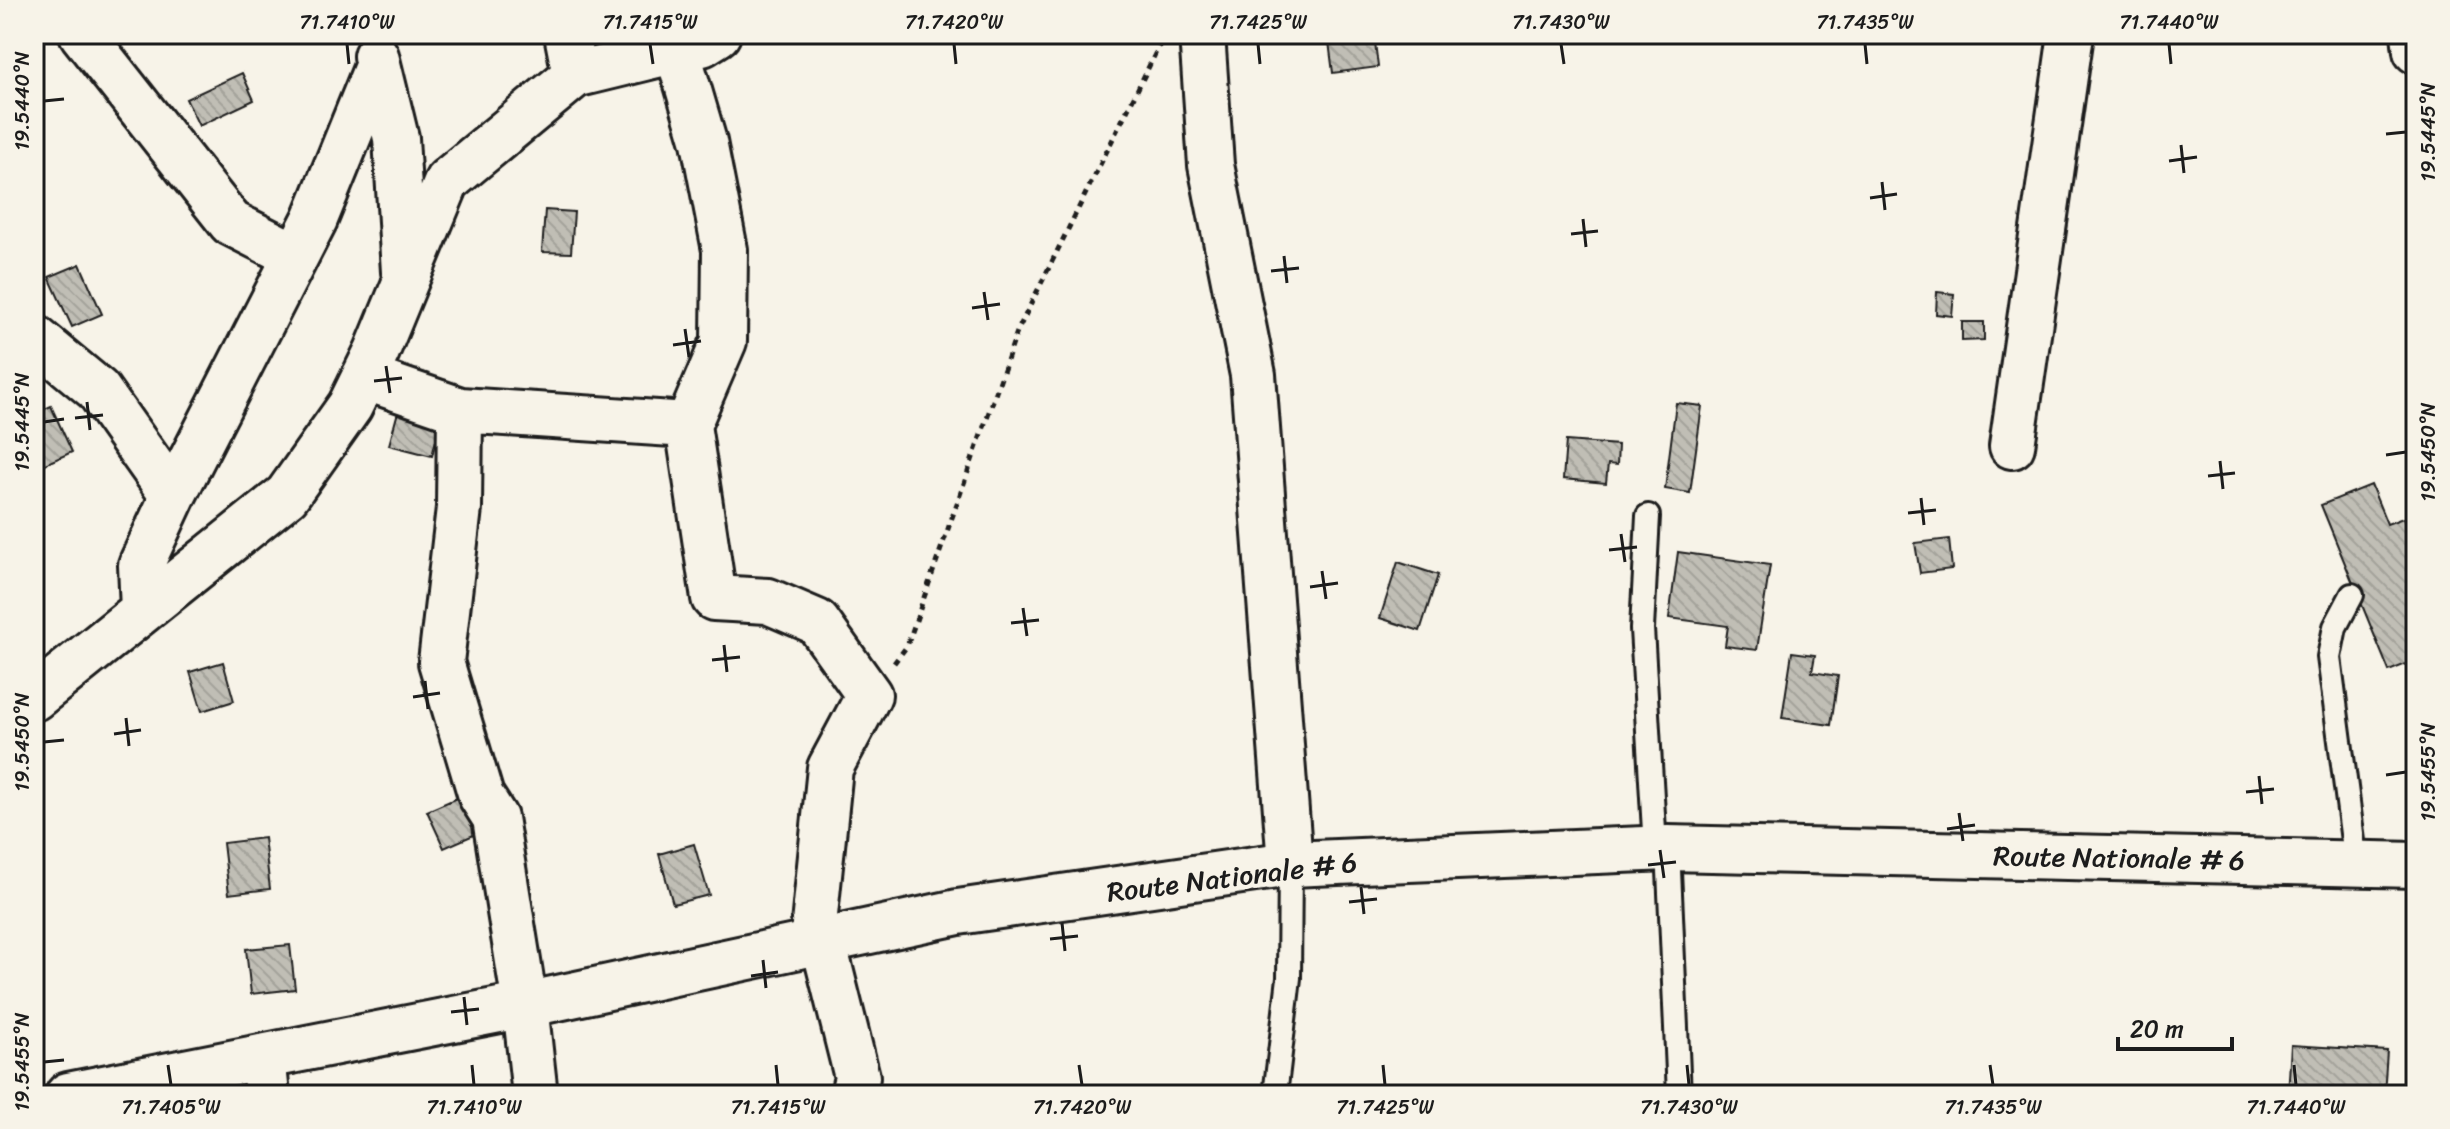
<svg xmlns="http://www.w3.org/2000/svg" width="2450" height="1129" viewBox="0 0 2450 1129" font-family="Sriracha,sans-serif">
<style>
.building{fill:url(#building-back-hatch);stroke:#1c1c1c;stroke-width:2}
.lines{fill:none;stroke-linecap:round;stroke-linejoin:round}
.service-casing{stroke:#1c1c1c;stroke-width:28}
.minor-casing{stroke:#1c1c1c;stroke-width:50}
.primary-casing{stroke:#1c1c1c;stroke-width:50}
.path{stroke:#1c1c1c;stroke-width:5;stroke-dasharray:6 6;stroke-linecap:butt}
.service{stroke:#f7f3e8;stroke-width:22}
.minor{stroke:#f7f3e8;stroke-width:44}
.primary{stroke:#f7f3e8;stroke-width:44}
.ticks{fill:none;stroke:#1c1c1c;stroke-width:3}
.labels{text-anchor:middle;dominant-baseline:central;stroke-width:8;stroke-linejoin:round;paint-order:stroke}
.street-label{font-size:28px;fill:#1c1c1c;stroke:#f7f3e8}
.neatline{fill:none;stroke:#1c1c1c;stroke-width:3}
.ticks-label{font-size:20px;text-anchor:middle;fill:#1c1c1c}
</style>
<defs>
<pattern id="building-back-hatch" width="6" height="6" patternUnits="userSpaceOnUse" patternTransform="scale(2)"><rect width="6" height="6" fill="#c0beb5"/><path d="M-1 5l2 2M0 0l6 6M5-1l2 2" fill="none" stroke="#a4a39b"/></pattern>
</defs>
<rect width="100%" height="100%" fill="#f7f3e8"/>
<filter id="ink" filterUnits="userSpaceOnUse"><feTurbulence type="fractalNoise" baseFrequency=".0125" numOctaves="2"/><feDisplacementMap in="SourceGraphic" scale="16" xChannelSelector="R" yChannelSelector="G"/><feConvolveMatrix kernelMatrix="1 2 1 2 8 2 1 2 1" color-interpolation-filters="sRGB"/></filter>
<g filter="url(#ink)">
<path class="building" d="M 1328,34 L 1374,34 L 1378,67 L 1333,73 Z
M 242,73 L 254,100 L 199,126 L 186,99 Z
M 545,210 L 574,212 L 571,253 L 542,252 Z
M 80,264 L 102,314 L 72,327 L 49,277 Z
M 1937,292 L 1954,294 L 1952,316 L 1936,314 Z
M 1962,322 L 1984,322 L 1984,340 L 1962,341 Z
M 1676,403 L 1702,406 L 1690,493 L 1665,489 Z
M 51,406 L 72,452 L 34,469 L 34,414 Z
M 399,408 L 441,419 L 432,456 L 389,445 Z
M 1566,441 L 1618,445 L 1617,465 L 1608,464 L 1606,483 L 1563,479 Z
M 2371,485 L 2387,524 L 2403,518 L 2416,550 L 2416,660 L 2389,671 L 2321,505 Z
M 1949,539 L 1952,569 L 1920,573 L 1915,543 Z
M 1678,552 L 1770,565 L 1757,650 L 1725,646 L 1728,626 L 1669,618 Z
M 1398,562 L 1438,575 L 1420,631 L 1380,618 Z
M 1792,652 L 1815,655 L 1812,672 L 1838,676 L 1831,725 L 1782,718 Z
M 223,662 L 234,701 L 202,711 L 190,672 Z
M 459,797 L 476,834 L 444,848 L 427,811 Z
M 264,838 L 270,889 L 229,894 L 223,843 Z
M 694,844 L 709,895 L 673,904 L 659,854 Z
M 290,945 L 295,989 L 251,994 L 246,949 Z
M 2291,1045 L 2387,1051 L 2384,1095 L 2288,1095 Z"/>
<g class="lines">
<g class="service-casing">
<path id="service" d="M 1648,516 L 1642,629 L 1655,848
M 2352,595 L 2335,627 L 2329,657 L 2356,864
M 1668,848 L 1679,1095
M 1275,1095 L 1289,978 L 1290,864"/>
</g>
<g class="minor-casing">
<path id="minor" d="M 82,34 L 231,223 L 296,256
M 567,34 L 575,75
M 1202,34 L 1211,165 L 1253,375 L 1290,864
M 2414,34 L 2416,51
M 677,50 L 704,142 L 725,250 L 724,341 L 688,425 L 714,598 L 768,601 L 817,622 L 869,695 L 830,768 L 812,944
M 376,56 L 396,138 L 404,272
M 34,337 L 98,390 L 173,496
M 364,377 L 460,410 L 688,425
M 460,410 L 459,508 L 441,662 L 481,796 L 495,818 L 525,1005 L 535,1095
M 2012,446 L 2071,34
M 143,610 L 141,565 L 173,496 L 315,219 L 378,64
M 34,698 L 287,495 L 350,406 L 377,351 L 447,181 L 575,75 L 702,44 L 718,34
M 823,941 L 857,1077 L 853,1095
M 263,1057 L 267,1095"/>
</g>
<g class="primary-casing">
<path id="primary" d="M 68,1095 L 525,1005 L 958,912 L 1290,864 L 1668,848 L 2416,865"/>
</g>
<path class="path" d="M 894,663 L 907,646 L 1017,332 L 1161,42"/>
<use href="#service" class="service"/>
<use href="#minor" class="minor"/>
<use href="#primary" class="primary"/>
</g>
</g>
<path class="ticks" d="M 347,44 L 349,64M 650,44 L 653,64M 954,44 L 956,64M 1258,44 L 1260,64M 1561,44 L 1564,64M 1865,44 L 1867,64M 2169,44 L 2171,64M 44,101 L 64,99M 2386,134 L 2406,132M 2181,145 L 2184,173M 2169,161 L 2197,157M 1882,182 L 1885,210M 1870,198 L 1897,194M 1583,219 L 1586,247M 1571,234 L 1598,231M 1284,256 L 1287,283M 1271,271 L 1299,268M 984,292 L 988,320M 972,308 L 1000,304M 685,329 L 689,357M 673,345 L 701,341M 386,366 L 390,393M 374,381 L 402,378M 87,402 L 90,430M 75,418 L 103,415M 44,422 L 64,419M 2386,455 L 2406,452M 2220,461 L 2223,489M 2208,476 L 2235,473M 1921,498 L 1924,525M 1908,513 L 1936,510M 1621,534 L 1625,562M 1609,550 L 1637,547M 1322,571 L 1326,599M 1310,587 L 1338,583M 1023,608 L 1027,636M 1011,623 L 1039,620M 724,645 L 727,672M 712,660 L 740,657M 425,681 L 428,709M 413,697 L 440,693M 126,718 L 129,746M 114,734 L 141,730M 44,742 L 64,740M 2386,775 L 2406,772M 2259,776 L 2262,804M 2246,792 L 2274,789M 1959,813 L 1963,841M 1947,829 L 1975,825M 1660,850 L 1664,878M 1648,865 L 1676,862M 1361,887 L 1364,914M 1349,902 L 1377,899M 1062,923 L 1065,951M 1050,939 L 1078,936M 763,960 L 766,988M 751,976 L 778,972M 464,997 L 467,1025M 451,1012 L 479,1009M 44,1062 L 64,1060M 168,1065 L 171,1085M 472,1065 L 474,1085M 776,1065 L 778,1085M 1079,1065 L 1082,1085M 1383,1065 L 1385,1085M 1687,1065 L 1689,1085M 1990,1065 L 1993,1085M 2294,1065 L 2296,1085"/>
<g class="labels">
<g class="street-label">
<text transform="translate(2119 858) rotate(1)">Route Nationale # 6</text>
<text transform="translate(1232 877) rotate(-7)">Route Nationale # 6</text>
</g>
</g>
<rect width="2450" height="1129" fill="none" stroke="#f7f3e8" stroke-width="88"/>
<path d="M2118 1037v12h114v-12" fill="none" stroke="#1c1c1c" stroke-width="4"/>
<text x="2130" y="1037" font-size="24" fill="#1c1c1c" stroke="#f7f3e8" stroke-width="6" paint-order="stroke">20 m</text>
<rect x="44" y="44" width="2362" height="1041" class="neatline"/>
<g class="ticks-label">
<text x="347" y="29">71.7410°W</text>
<text x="650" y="29">71.7415°W</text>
<text x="954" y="29">71.7420°W</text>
<text x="1258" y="29">71.7425°W</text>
<text x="1561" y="29">71.7430°W</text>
<text x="1865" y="29">71.7435°W</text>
<text x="2169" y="29">71.7440°W</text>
<text transform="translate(22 101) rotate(-90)" y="7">19.5440°N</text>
<text transform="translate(2428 132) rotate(-90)" y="7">19.5445°N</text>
<text transform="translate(22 422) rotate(-90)" y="7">19.5445°N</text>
<text transform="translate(2428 452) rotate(-90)" y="7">19.5450°N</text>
<text transform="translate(22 742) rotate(-90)" y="7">19.5450°N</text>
<text transform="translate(2428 772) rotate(-90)" y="7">19.5455°N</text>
<text transform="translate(22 1062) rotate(-90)" y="7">19.5455°N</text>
<text x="171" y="1114">71.7405°W</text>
<text x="474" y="1114">71.7410°W</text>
<text x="778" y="1114">71.7415°W</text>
<text x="1082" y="1114">71.7420°W</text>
<text x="1385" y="1114">71.7425°W</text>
<text x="1689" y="1114">71.7430°W</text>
<text x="1993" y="1114">71.7435°W</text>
<text x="2296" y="1114">71.7440°W</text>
</g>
</svg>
